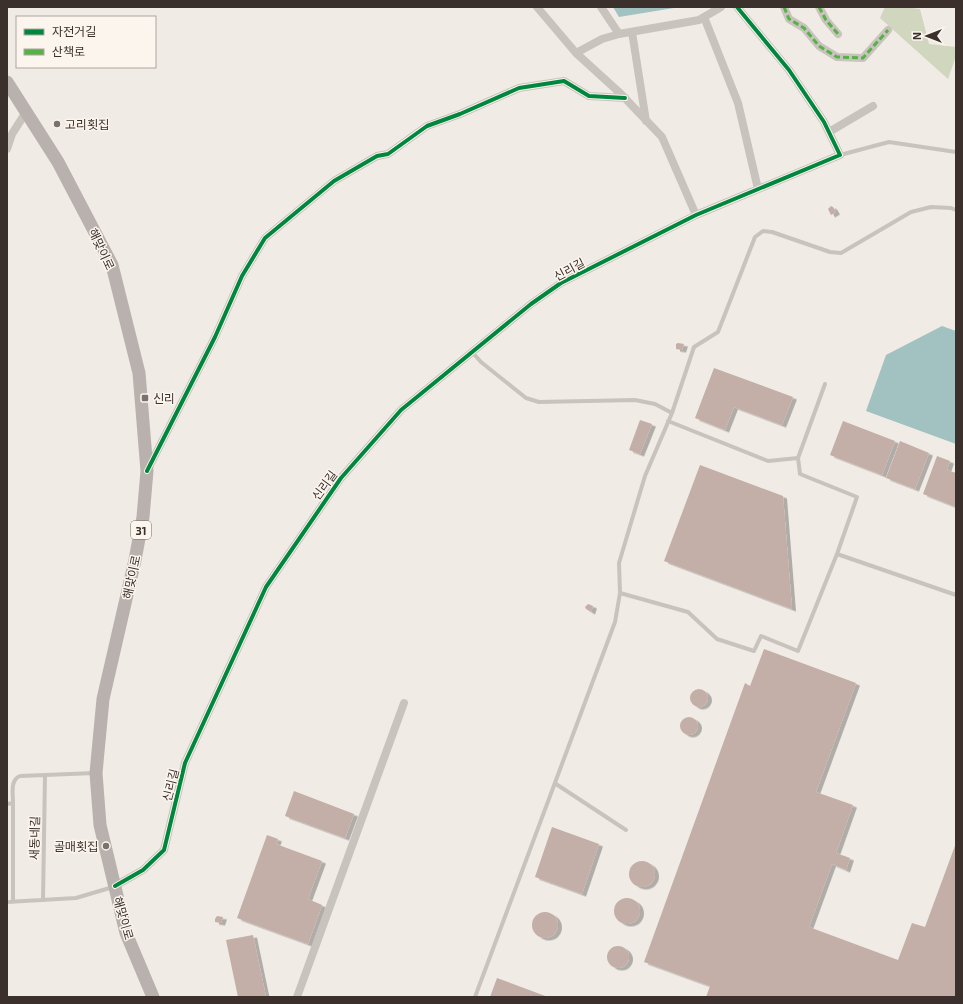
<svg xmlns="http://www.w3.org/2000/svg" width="963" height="1004" viewBox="0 0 963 1004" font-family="'Exo 2','Noto Sans KR',sans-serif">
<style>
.green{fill:#d1d6bf}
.water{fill:#a1c2c1}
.building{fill:#c3afa7;filter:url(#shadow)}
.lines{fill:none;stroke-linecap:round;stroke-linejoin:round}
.lane{stroke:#c9c3be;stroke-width:4}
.street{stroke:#c9c3be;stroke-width:8}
.primary{stroke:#b8b1ad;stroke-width:13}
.quiet{stroke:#57b246;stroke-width:3;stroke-dasharray:6 3;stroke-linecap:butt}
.cycleway-casing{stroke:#fbf5ee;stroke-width:6}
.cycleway{stroke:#00873e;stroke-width:4}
.poi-dot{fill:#7a716c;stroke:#fbf5ee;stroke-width:1.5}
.labels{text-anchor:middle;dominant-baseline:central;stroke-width:3;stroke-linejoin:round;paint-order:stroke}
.shield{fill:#fbf5ee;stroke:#756b66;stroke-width:1}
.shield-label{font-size:11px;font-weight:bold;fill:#3b302b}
.poi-label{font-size:12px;fill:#3b302b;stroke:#fbf5ee;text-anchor:start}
.street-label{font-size:12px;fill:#3b302b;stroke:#fbf5ee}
</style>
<defs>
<filter id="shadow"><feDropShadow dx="4" dy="2.5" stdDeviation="0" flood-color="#0004"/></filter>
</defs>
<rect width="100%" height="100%" fill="#f0ebe5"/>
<path class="green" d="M 885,7 L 904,7 L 920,9 L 929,44 L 956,47 L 956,56 L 948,79 L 880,18 Z"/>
<path class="water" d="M 613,7 L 680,7 L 619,17 Z
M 942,326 L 956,331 L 956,444 L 866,411 L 886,355 Z"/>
<path class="building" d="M 831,206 L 833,207 L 836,212 L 831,215 L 828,209 Z
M 678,343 L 684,344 L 682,350 L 676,349 L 676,344 Z
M 714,368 L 793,397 L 782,425 L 734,407 L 725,430 L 695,418 Z
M 640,420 L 652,424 L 640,454 L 629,450 Z
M 843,421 L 895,441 L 882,475 L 830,455 Z
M 900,441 L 929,453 L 915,489 L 886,478 Z
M 937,456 L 950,461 L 947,470 L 956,473 L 956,507 L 923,494 Z
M 700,465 L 783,496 L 792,609 L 664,561 Z
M 588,604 L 593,606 L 591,612 L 586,609 L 585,607 Z
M 764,649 L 856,683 L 816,792 L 853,805 L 836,853 L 850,858 L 846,870 L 832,864 L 809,927 L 898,960 L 912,923 L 925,927 L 956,843 L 956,997 L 706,997 L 710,986 L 644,962 L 745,683 L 750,686 Z
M690 698a9 9 0 1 1 18 0a9 9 0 1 1-18 0Z
M680 726a9 9 0 1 1 18 0a9 9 0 1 1-18 0Z
M 294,791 L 354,814 L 345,838 L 285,816 Z
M 552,827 L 599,844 L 582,894 L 535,877 Z
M 267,835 L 278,839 L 276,844 L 322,861 L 308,899 L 322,905 L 308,944 L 237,918 Z
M629 874a13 13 0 1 1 26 0a13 13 0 1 1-26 0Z
M614 911a13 13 0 1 1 26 0a13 13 0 1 1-26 0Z
M532 925a13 13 0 1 1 26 0a13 13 0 1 1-26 0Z
M 217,916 L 223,917 L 221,923 L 215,922 L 215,919 Z
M 253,935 L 266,997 L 238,997 L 226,940 Z
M607 957a11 11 0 1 1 22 0a11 11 0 1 1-22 0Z
M 497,978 L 548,997 L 490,997 Z"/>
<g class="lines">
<path class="lane" d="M 840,155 L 889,142 L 956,152
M 472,352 L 481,362 L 526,398 L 539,402 L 635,400 L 655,404 L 672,413
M 668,421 L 768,461 L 798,458 L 825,384
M 837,554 L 956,595
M 620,593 L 688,612 L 717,639 L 754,651 L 761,636 L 798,651 L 837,554 L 857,497 L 800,474 L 798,458
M 556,784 L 626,830
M 7,804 L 13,803 C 13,793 10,780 20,776 L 95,773
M 43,900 L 45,775
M 7,902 L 76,898 L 113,887
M 13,902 L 13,803
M 475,997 L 615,622 L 620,593 L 619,563 L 645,476 L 672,413 L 694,347 L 718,332 L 755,237 L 763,231 L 772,232 L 830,252 L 841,253 L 911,212 L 931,207 L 951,208 L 956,210"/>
<path class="street" d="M 537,7 L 576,53 L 621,94 L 662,137 L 696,215
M 601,7 L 619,34 L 699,20 L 721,7
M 784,7 L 789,19 L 804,28 L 819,46 L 837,57 L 863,58 L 888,30
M 819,7 L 826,20 L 838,34
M 704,17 L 738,103 L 758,189
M 632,32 L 646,121
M 576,53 L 602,39 L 619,34
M 829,132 L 873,106
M 7,149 L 12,134 L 26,112
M 148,469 L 215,337 L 242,276 L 265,238 L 334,181 L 377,156 L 388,154 L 427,126 L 460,114 L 519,88 L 564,81 L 589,96 L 625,98
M 115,886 L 143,870 L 164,850 L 185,763 L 266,587 L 341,478 L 401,410 L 531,304 L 561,283 L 696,215 L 840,155 L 824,122 L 789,70 L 737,7
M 297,997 L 404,703"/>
<path class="primary" d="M 7,82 L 58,162 L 112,265 L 139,373 L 147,471 L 143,517 L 135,560 L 103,699 L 96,773 L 100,825 L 126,933 L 153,997"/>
<path class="quiet" d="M 784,7 L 789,19 L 804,28 L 819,46 L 837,57 L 863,58 L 888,30
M 819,7 L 826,20 L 838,34"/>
<g class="cycleway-casing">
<path id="cycleway" d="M 147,471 L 215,337 L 242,276 L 265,238 L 334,181 L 377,156 L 388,154 L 427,126 L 460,114 L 519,88 L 564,81 L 589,96 L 625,98
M 115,886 L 143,870 L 164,850 L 185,763 L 266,587 L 341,478 L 401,410 L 531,304 L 561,283 L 696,215 L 840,155 L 824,122 L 789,70 L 737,7"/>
</g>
<use href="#cycleway" class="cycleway"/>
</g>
<g class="poi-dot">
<circle cx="57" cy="124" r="4"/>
<rect x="141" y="394" width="8" height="8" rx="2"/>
<circle cx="106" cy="846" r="4"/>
</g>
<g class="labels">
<rect class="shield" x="131" y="521" width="20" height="18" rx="3"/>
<g class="shield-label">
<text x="141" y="530">31</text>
</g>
<g class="poi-label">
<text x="65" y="124">고리횟집</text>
<text x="153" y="398">신리</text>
<text x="98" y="846" text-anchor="end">골매횟집</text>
</g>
<g class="street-label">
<text transform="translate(102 249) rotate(65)">해맞이로</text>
<text transform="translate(569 269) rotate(-28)">신리길</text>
<text transform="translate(324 485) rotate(-54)">신리길</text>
<text transform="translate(131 577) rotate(-78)">해맞이로</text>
<text transform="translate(170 785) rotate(-76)">신리길</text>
<text transform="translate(34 838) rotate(-89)">새동네길</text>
<text transform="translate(124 918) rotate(74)">해맞이로</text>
</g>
</g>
<rect width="963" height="1004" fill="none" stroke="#3b302b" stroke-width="16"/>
<rect x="16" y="16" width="140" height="52" fill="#fbf5ee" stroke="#aea6a0"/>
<rect x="24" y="29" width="20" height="6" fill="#00873e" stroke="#aea6a0"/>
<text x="52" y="36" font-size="12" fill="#3b302b">자전거길</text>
<rect x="24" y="49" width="20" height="6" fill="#57b246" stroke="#aea6a0"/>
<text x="52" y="56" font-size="12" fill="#3b302b">산책로</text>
<g transform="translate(927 36) rotate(270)" stroke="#fbf5ee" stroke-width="3" paint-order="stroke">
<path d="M0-3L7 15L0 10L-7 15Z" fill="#3b302b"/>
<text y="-6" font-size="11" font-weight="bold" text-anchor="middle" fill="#3b302b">N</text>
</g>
</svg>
